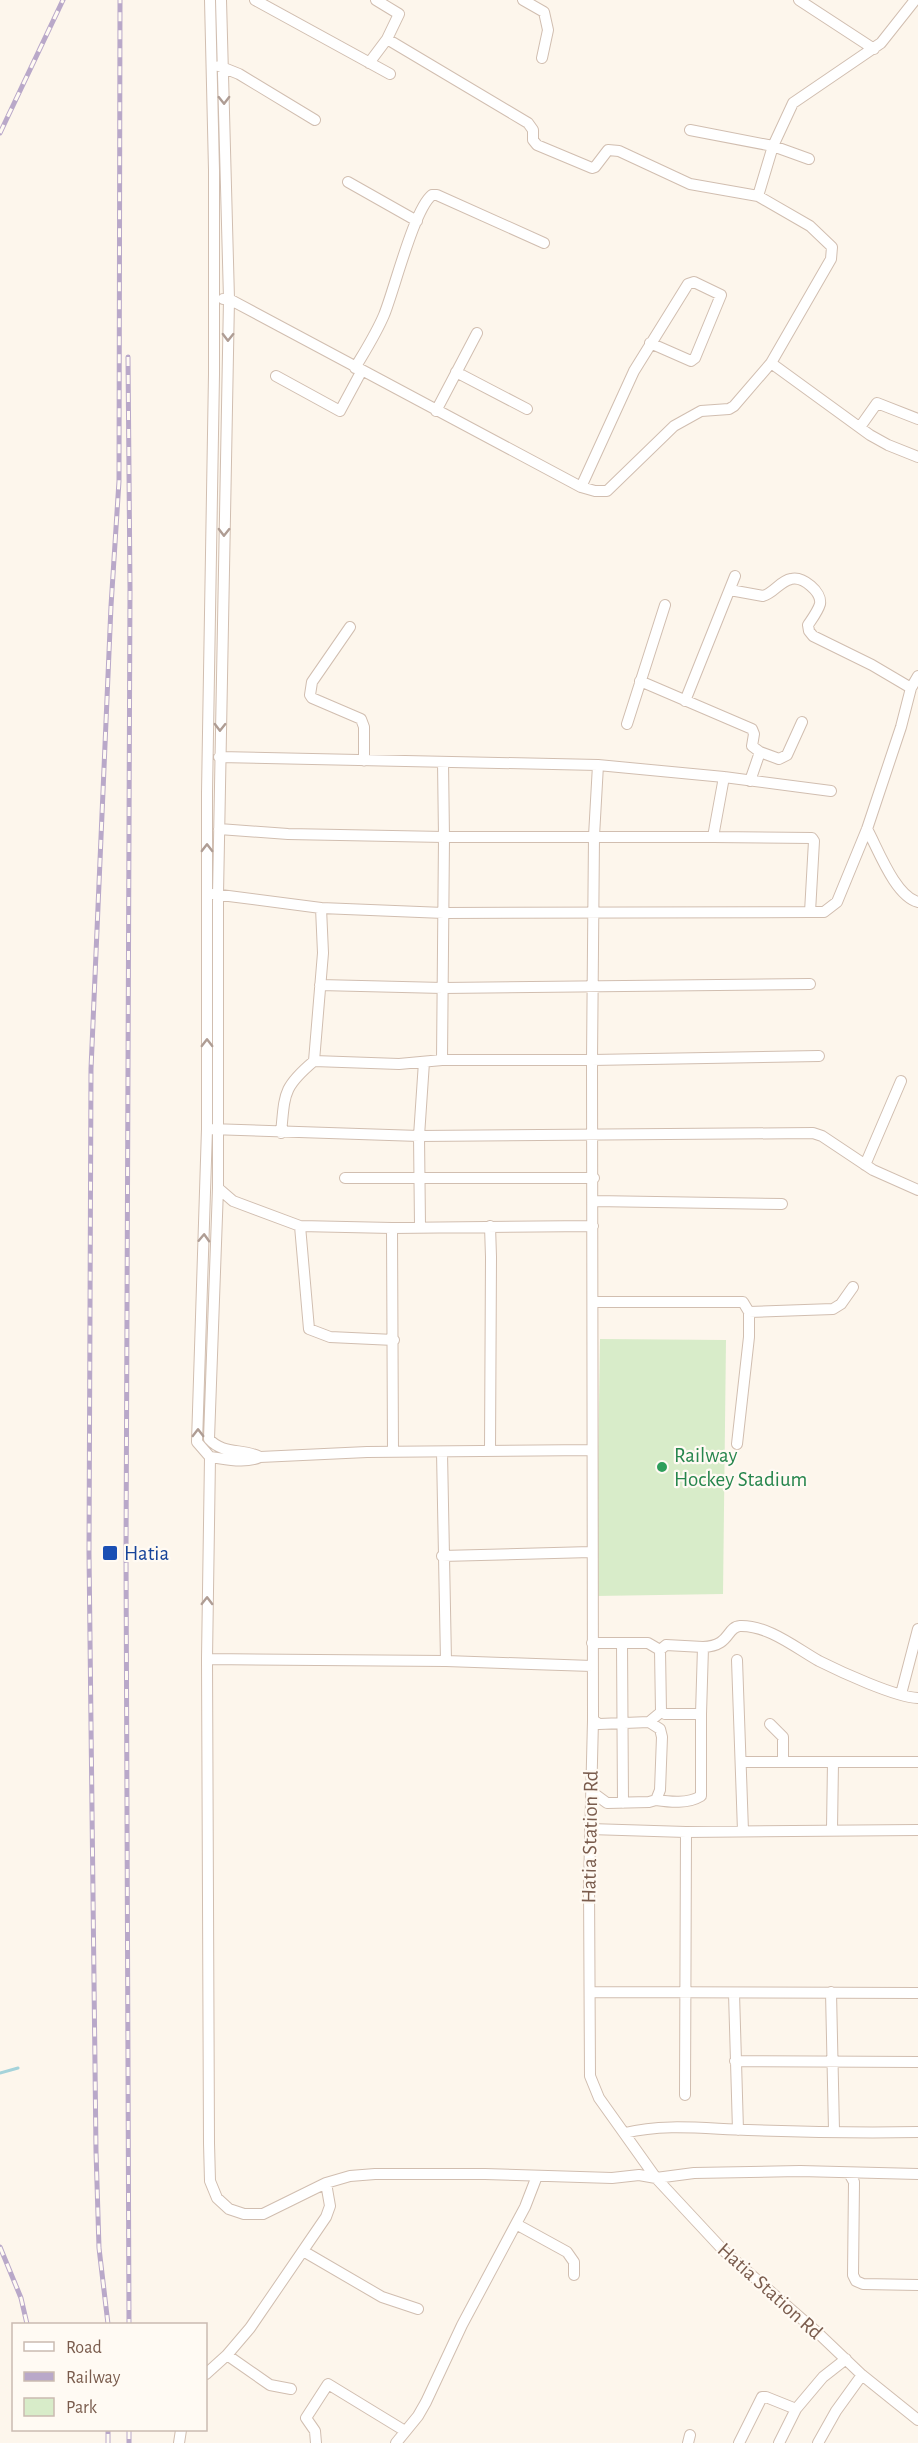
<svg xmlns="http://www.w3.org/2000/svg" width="918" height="2443" viewBox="0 0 918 2443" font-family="'Alegreya Sans',sans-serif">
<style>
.green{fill:#d8ecc9}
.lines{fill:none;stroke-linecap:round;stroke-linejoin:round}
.stream{stroke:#a5d3da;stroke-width:3}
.minor-casing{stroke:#d1beb0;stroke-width:12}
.minor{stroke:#fff;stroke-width:10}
.rail-casing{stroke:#b9a8c9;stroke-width:5}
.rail{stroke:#fffaf3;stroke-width:3;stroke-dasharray:9;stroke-linecap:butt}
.oneway{stroke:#af9d94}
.leisure-dot{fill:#2e9e5b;stroke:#fffaf3;stroke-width:2}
.transit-dot{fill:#1a4fb4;stroke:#fffaf3;stroke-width:2}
.labels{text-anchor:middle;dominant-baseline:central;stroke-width:4.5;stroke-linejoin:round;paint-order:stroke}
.leisure-label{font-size:21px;fill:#27864d;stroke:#fffaf3;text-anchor:start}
.transit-label{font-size:21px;fill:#164399;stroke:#fffaf3;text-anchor:start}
.street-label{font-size:21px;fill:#7a5c4d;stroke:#fffaf3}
</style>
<rect width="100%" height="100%" fill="#fdf6ec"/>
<path class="green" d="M 600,1339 L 726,1340 L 723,1594 L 596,1596 Z"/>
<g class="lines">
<path class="stream" d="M 0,2073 L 18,2068"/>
<g class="minor-casing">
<path id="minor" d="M 210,0 L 214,170 L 214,374 L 207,793 L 207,1129 L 197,1442 L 210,1457 C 226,1459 245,1464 260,1457 L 367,1452 L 592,1450
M 221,0 L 229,299 L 218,895 L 218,1188 L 209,1439 C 223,1455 243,1448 260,1457
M 255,0 L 390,74
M 376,0 L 399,14 L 387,39 L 528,123 L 533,130 L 533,140 L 537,145 L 592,168 L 595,167 L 608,150 L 619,151 L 690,184 L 758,196 L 810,226 L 832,247 L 831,259 L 771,363
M 523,0 L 544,12 L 548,30 L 542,58
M 799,0 L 874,49
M 369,63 L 387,39
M 219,66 L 239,74 L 315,120
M 690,130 L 773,146 L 809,159
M 348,182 L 417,221
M 758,196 L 773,146 L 793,103 L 881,43 L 915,0
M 223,299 L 229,299 L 581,487 L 595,491 L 607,491 L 674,426 L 701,411 L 729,409 L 734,406 L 771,363 L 870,435 L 888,445 L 918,457
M 355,368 C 365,351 376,334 384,315 C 394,291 414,209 432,195 L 437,195 L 544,243
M 456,372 L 527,409
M 276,376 L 340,411 L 361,372
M 436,411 L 477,333
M 860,427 L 877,403 L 918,419
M 581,487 L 634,371 L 688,284 L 694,282 L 721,295 L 695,358 L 691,361 L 650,343
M 730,590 L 763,596 C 774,593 780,581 791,579 C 803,576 822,592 820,604 C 818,611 812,619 808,625 L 809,631 L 813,636 L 872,665 L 911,688 L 901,727 L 867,829 L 837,902 L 824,912 L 810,912
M 350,627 L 312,682 L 310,695 L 312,698 L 361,719 L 364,727 L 364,761
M 640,681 L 752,729 L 754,734 L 752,746 L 760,752 L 779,759 L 787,755 L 802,722
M 911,688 L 918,676
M 685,701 L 735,576
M 627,724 L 665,605
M 219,757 L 598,765 L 594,836 L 592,1060 L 593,1720 L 589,1885 L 590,2076 L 599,2098 L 656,2178 L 724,2251 L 818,2333 L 862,2375 L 918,2420
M 724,777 L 831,791
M 750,781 L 760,752
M 219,829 L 288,834 L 444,837 L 443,762
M 867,829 C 878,849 895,896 918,902
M 213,894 L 321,908 L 323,953 L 314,1061 L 399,1064 L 442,1060 L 444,837 L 713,837 L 724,777 L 598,765
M 321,908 L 444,913 L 810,912 L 814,841 L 812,838 L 713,837
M 320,985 L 443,988 L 810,984
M 442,1060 L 592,1060 L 819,1056
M 210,1129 L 419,1136 L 813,1133 L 822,1136 L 873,1170 L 918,1190
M 281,1133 C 285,1094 282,1088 314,1061
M 865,1165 L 901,1081
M 345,1178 L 594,1178
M 218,1188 L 233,1201 L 300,1226 L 392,1228
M 594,1201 L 782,1204
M 300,1226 L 309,1329 L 330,1337 L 394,1340
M 420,1226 L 419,1136 L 424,1062
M 490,1226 L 491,1257 L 490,1451
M 593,1302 L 743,1302 L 749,1312 L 749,1337 L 737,1444
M 749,1312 L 833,1309 L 841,1304 L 853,1287
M 393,1452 L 392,1228 L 593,1226
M 442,1452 L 446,1661
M 210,1457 L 207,1659 L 209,2143 L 210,2181 L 217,2198 L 229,2209 L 244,2214 L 263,2214 L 326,2183 L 350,2176 L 375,2174 L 485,2174 L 612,2178 L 639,2175 L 656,2178 L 694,2173 L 800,2171 L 918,2174
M 442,1556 L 591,1552
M 592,1643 L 648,1643 L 660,1650 L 661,1712 L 649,1722 L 599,1724 L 593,1720
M 622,1643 L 623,1803
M 703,1647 C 731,1646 726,1627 740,1626 C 768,1625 796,1648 819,1661 C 841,1672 895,1697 918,1698
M 660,1650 L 666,1645 L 703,1647 L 701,1714 L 665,1714 L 661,1712
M 207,1659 L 446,1661 L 592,1666
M 737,1660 L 743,1831
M 901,1694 L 918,1629
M 770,1724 L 783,1737 L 783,1762
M 741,1762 L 918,1762
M 592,1792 L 607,1803 L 649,1802 L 656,1800 L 660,1790 L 662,1737 L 660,1729 L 649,1722
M 656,1800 C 670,1802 688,1804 701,1796 L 701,1714
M 590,1829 L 686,1832 L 918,1830
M 832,1829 L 833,1762
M 590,1992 L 918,1993
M 831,1992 L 834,2130
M 734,1993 L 738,2130
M 735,2061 L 918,2062
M 685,2095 L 686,1832
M 625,2133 C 665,2123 707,2129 748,2130 C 804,2132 862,2133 918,2132
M 849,2173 L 854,2182 L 853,2275 L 856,2281 L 863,2284 L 918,2285
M 516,2224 L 567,2252 L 574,2262 L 574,2275
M 303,2251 L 382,2297 L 418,2309
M 227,2355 L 270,2385 L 291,2389
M 206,2374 L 227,2355 L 250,2328 L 326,2217 L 330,2206 L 326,2183
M 179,2443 L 181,2430
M 316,2443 L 315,2431 L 306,2418 L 328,2384 L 405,2431
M 396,2443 L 418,2416 L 426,2402 L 462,2325 L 525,2207 L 537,2176
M 688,2443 L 690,2435
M 739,2443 L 762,2397 L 766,2397 L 796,2409
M 779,2443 L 796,2409 L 823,2377 L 846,2359
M 818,2443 L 836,2411 L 862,2375"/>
</g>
<use href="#minor" class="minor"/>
<g class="rail-casing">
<path id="rail" d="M 0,133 L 63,0
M 128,357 L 130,588 L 126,1553 L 129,2324
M 0,2247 L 21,2298 L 27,2324
M 108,2324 L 99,2248 L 96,2151 L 89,1553 L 91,1069 L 111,606 L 119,481 L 120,0
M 129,2430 L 129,2443
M 108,2443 L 108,2430"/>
</g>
<use href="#rail" class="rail"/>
</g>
<defs><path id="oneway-chevron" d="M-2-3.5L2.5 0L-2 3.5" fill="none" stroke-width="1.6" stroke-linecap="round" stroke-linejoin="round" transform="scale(1.5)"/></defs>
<g class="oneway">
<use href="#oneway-chevron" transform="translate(224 100) rotate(89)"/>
<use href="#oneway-chevron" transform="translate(228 337) rotate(91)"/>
<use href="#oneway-chevron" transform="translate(224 532) rotate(91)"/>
<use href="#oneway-chevron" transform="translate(220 727) rotate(91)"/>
<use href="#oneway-chevron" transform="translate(207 848) rotate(-90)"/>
<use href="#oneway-chevron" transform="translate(207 1043) rotate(-90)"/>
<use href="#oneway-chevron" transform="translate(204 1238) rotate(-88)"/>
<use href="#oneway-chevron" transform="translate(198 1433) rotate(-90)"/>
<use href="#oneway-chevron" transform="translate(207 1601) rotate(-89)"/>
</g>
<circle class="leisure-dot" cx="662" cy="1467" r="6"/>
<rect class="transit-dot" x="102" y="1545" width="16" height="16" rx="3"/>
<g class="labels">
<g class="leisure-label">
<text x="674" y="1455">Railway<tspan x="674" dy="24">Hockey Stadium</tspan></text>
</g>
<g class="transit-label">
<text x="124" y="1553">Hatia</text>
</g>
<g class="street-label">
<text transform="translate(590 1837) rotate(-89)">Hatia Station Rd</text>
<text transform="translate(770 2291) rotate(42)">Hatia Station Rd</text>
</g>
</g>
<rect x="12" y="2323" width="195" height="108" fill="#fffaf3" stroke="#cabbb1" stroke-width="1.5"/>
<rect x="24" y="2342" width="30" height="9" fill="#ffffff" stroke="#cabbb1" stroke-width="1.5"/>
<text x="66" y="2353" font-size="18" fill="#7a5c4d">Road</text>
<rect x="24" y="2372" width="30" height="9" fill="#b9a8c9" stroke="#cabbb1" stroke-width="1.5"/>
<text x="66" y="2383" font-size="18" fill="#7a5c4d">Railway</text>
<rect x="24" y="2398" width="30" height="18" fill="#d8ecc9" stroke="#cabbb1" stroke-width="1.5"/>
<text x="66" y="2413" font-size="18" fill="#7a5c4d">Park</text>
</svg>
